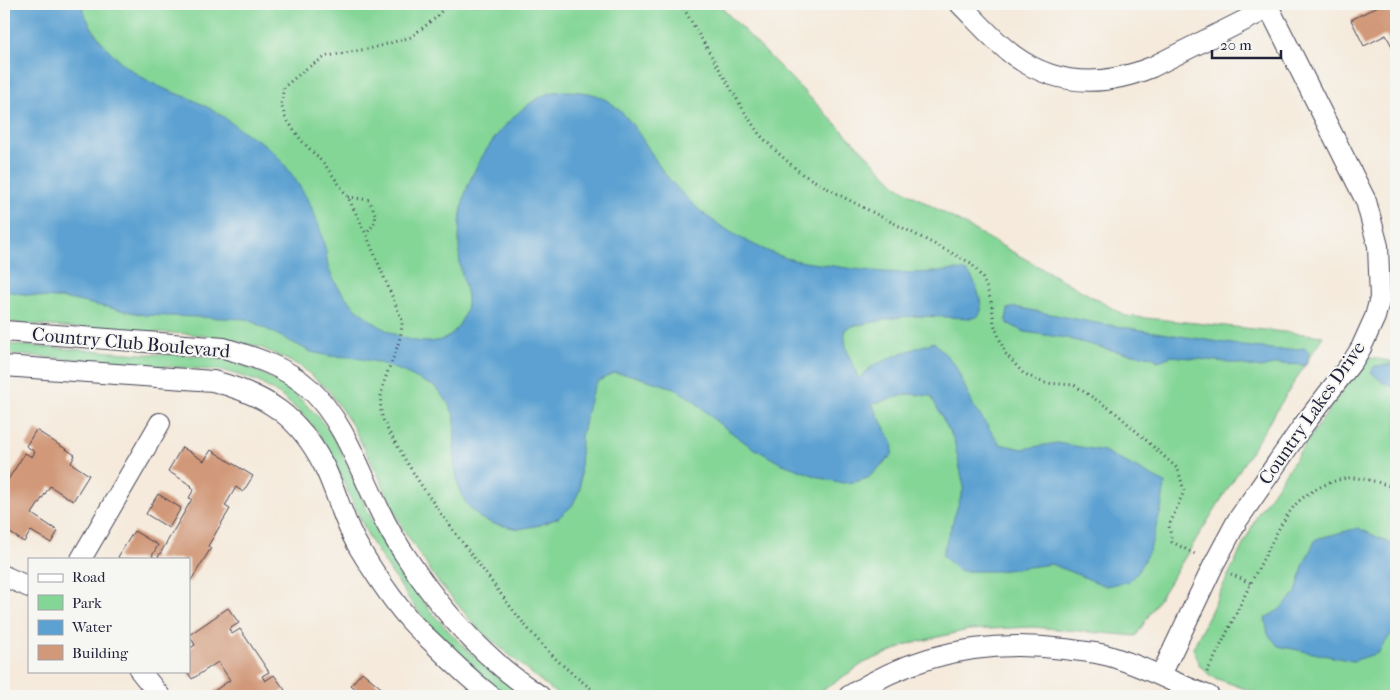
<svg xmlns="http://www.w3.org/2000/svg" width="1400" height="700" viewBox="0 0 1400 700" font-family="'IM FELL French Canon',serif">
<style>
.green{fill:#84d697;stroke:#537c69}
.water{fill:#5ba1d1;stroke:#3e6286}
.building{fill:#d19979}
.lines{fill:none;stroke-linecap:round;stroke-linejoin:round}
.minor-casing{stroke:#424053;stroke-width:22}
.path{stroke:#424053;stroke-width:3;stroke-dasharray:1 4;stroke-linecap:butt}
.minor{stroke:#fff;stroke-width:20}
.labels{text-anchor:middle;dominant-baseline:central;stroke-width:4;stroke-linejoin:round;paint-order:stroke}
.street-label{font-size:19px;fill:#22223b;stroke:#f6f6f2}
</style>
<rect width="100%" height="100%" fill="#f6f6f2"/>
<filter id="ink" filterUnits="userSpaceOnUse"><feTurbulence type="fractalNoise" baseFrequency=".02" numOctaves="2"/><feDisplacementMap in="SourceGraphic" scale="10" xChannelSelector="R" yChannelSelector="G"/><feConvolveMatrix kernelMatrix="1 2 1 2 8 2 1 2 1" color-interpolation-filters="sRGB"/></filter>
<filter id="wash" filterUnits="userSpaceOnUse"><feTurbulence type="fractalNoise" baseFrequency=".0096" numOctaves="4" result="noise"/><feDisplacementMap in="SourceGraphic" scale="20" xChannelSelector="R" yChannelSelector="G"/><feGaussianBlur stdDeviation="1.12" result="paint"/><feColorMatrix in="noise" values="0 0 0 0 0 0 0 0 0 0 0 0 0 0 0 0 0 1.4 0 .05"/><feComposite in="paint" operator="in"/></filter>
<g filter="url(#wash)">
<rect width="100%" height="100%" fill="#f5eadb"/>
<path class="green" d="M 4,4 L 718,4 L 898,187 L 1126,316 L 1323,336 L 1136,636 L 1033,627 L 968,630 L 909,644 L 864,663 L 814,696 L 559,696 L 479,630 L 436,579 L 403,529 L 377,473 L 352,425 L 329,391 L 302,367 L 262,348 L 228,339 L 191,334 L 86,329 L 4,322 Z
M 4,343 L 17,345 C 58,348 100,351 142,354 C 172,355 206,353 236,363 C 277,376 312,403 335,440 C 342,452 347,465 353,478 C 365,505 376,531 391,556 C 425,611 471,658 522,696 L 506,696 L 488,682 L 464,661 L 433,629 L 411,602 L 371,542 L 329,451 L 317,431 L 301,413 L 280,395 L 257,381 L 225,371 L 4,354 Z
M 1365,357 L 1396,362 L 1396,696 L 1265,696 L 1212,677 L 1200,666 L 1193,648 L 1259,512 Z"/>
<path class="water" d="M 4,4 L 81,4 C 95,45 129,75 170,91 C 178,95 187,96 195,101 C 205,106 216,111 225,118 C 230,122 235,126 241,130 C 248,135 257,139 264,144 C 281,157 295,178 306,197 C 315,213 321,230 325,248 C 327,256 327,266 331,274 C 346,309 406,356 446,338 C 456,333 465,317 467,305 C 468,292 462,278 460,265 C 459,256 459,247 459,238 C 460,222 461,206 466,191 C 478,155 511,109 547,94 C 558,90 570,91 581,92 C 624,95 643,144 665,174 C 676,188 689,201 703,213 C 723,230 761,250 786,258 C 803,263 822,264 840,267 C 871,272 903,274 935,272 C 944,272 960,267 968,273 C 975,278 982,302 981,311 C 980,313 979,315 977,317 L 971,318 L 919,316 L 900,317 L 852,326 L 845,329 C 843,347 852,363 859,379 L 872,366 L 902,353 L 934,342 L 955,365 L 974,407 L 1000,444 L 1022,449 L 1057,443 L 1104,451 L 1165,483 L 1161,510 L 1150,549 L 1137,573 L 1129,581 L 1106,586 L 1051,564 L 998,571 L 959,571 L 942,555 L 964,487 L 954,440 L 931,396 L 908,394 L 872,404 L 893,444 L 892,455 L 868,478 L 855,482 L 843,483 L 821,478 L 780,463 L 750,446 L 717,422 L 692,399 L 674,388 L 631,375 L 614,373 L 597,382 L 592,392 L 581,437 L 580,490 L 572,506 L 558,518 L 540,525 L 519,529 L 494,524 L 480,518 L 466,503 L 459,489 L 454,461 L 455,417 L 447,401 L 435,387 L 404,372 L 377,362 L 351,357 L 330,356 L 311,352 L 247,319 L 145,315 L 67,299 L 43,297 L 4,291 Z
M 1015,307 L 1096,323 L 1252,347 L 1282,350 L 1305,348 L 1309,353 L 1306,365 L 1277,364 L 1261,368 L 1226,362 L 1172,356 L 1158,361 L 1152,357 L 1110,350 L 1066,338 L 1025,332 L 1007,323 L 1006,320 L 1008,309 Z
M 1396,364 L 1396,388 L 1382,382 L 1371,372 L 1375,366 Z
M 1358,528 L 1390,543 L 1396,552 L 1396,627 L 1378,653 L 1353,661 L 1278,646 L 1268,634 L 1265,618 L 1279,610 L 1296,593 L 1304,563 L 1316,539 Z"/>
<g id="blocks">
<path class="building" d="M 1382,4 L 1396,4 L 1396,54 L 1386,35 L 1364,46 L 1351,20 Z
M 36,430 L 75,455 L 71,463 L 89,475 L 73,501 L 50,486 L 32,514 L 58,531 L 51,543 L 31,531 L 24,542 L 4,529 L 4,505 L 6,502 L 4,501 L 4,486 L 25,453 L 32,457 L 35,452 L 26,446 Z
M 182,447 L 204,461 L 211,450 L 253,476 L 243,492 L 236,487 L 225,506 L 230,509 L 208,546 L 211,548 L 190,582 L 189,582 L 189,559 L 157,559 L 192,499 L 189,498 L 194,489 L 191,487 L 192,486 L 168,471 Z
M 158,494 L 181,508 L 169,528 L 146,514 Z
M 134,531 L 158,545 L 152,556 L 156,559 L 120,559 L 118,557 Z
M 228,608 L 239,623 L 229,629 L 232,634 L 240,629 L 269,672 L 262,676 L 265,681 L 274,675 L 285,690 L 275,696 L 207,696 L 230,680 L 218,662 L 192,679 L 187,671 L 189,671 L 189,649 L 195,645 L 189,635 Z
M 362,672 L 391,696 L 356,696 L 359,692 L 351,685 Z"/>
</g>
</g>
<g filter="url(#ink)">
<use href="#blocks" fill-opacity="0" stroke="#424053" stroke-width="1"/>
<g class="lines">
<g class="minor-casing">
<path id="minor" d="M 960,4 C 977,21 994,41 1013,55 C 1057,87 1104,87 1152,67 L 1269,8
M 4,331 L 224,348 C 254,357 286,367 309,388 C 344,421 358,467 379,509 C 387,527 398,545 409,561 C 434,600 464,634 498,664 C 511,676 526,686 540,696
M 4,366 L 213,381 C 266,395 299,416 324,466 C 337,492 343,521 358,546 C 373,571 389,596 408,618 C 416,628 426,636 435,645 C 453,663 471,680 491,696
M 81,559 L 160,423
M 4,576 L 29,587
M 140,671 L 160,696
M 1161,675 L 1214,564 L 1237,521 L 1302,427 L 1353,361 L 1361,348 L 1375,317 L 1380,298 L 1378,246 L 1366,201 L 1267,4
M 849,696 C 915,653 987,639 1064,649 C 1079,651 1095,652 1109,656 C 1144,666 1175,684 1209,696"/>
</g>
<path class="path" d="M 448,4 L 434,19 L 411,37 L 373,48 L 327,56 L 307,68 L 284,87 L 281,104 L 285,117 L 301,140 L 326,166 L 348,197 L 366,234 L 402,320 C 403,351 377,378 381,411 C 383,425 394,440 401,452 C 424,493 454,531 483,570 C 506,601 529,633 557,660 C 571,673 586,685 601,696
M 681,4 L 744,111 L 759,134 L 778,153 L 802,174 L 843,197 L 971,263 L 982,277 L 987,288 L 992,305 L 994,324 L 1005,353 L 1023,373 L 1044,383 L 1074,385 L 1116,413 L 1178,469 L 1184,491 L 1169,526 L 1172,542 L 1195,554
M 348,197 L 369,200 C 377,217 379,219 366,234
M 1231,574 L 1250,583
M 1207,672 C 1228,633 1245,592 1267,552 C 1275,536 1284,517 1297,503 C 1309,491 1331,480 1348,478 C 1365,477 1380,483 1396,488"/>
<use href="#minor" class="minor"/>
</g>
</g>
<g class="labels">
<g class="street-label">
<text transform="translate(131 343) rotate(5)">Country Club Boulevard</text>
<text transform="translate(1312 413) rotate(-55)">Country Lakes Drive</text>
</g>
</g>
<rect width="1400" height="700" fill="none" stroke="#f6f6f2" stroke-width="20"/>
<rect x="28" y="558" width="162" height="115" fill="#f6f6f2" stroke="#a1a1a9"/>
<rect x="38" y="574" width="25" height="8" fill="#ffffff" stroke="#a1a1a9"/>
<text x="72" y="582" font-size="15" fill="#22223b">Road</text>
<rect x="38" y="595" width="25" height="15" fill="#84d697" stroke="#a1a1a9"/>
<text x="72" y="608" font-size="15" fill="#22223b">Park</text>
<rect x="38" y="620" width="25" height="15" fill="#5ba1d1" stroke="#a1a1a9"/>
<text x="72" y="632" font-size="15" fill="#22223b">Water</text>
<rect x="38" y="645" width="25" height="15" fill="#d19979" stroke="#a1a1a9"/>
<text x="72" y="658" font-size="15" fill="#22223b">Building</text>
<path d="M1212 50v8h69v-8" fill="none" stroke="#22223b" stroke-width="2.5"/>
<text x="1220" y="50" font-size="15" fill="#22223b" stroke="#f6f6f2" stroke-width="4" paint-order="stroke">20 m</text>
</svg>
